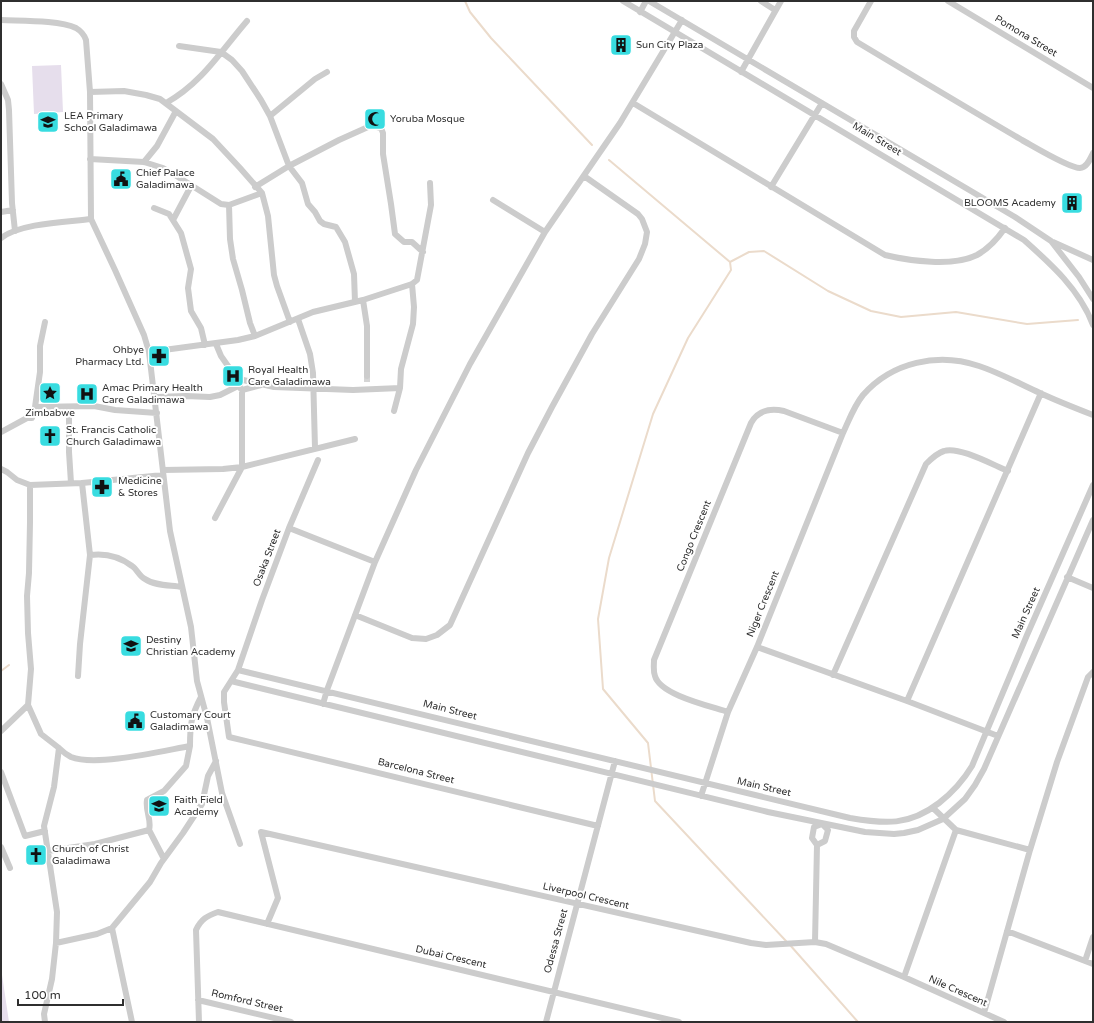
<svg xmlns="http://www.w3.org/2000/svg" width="1094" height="1023" viewBox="0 0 1094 1023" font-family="'Varela Round',sans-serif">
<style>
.green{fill:#e6deec}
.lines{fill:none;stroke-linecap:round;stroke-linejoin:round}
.stream{stroke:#ebdbcb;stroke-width:2}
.minor-tunnel{stroke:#d5d5d5;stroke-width:6;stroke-dasharray:6 3;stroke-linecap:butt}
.minor{stroke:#ccc;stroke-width:6}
.labels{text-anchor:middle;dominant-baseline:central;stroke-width:4;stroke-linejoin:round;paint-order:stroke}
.street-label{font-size:10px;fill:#2f2f2f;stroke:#fff}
.poi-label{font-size:10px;fill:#2f2f2f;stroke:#fff;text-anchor:start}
</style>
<rect width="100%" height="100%" fill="#fff"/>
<path class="green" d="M 61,65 L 63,112 L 34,114 L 32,66 Z
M 1,968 L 9,1022 L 1,1022 Z"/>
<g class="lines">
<path class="stream" d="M 465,1 L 470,12 L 491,38 L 592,145
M 609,160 L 730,262 L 731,270 L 688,338 L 653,414 L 609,558 L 598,619 L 603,689 L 648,743 L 655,801 L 786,941
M 730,262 L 749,252 L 764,251 L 828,291 L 871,311 L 901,317 L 956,312 L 1027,324 L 1078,320
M 1,671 L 9,665
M 790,945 L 858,1022"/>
<path class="minor-tunnel" d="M 367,376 L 367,384"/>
<path class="minor" d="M 623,1 L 1024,240 C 1051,264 1080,290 1093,325
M 649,1 L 1015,217 L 1051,241 L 1079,277 L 1093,299
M 761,1 L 775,10
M 871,1 L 854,31 L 854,37 L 857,42 C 912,75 967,108 1022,140 C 1033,146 1069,168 1080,168 C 1087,168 1090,159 1093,153
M 948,1 L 1093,88
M 640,12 L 646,1
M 1,20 C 21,21 59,20 76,28 C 81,31 84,34 86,40 L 90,92 L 91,219 L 115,270 L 144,335 L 149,352 L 170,531 L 191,627 L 197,681 L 207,718 L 222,793 L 240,844
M 179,46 L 221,52 L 232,60 L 242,71 L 261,100 L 270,116 L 289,166 L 302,183 L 308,204 L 315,212 L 320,221 L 324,224 L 336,227 L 345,242 L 354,274 L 355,302
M 741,72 L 781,1
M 1,84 L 8,100 L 9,110 L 12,203 L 15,231
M 90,92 L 124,91 L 146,95 L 160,99 L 213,139 L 240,168 L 262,193 L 268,216 L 274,275 L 277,286 L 290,322
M 166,103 C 202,83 221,51 247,21
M 633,103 L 885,255 C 910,261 953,267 977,255 C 988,249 998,238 1005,228
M 270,116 L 315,79 L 327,72
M 90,159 L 144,162 L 163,168 L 175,175 L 221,204 L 229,205 L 262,193
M 144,162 L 157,146 L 176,111
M 255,187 L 289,166 L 339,140 L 368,127 L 377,127 L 381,128 L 383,133 L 383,154 L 391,204 L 395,234 L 404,242 L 412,242 L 423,252
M 771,187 L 822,103
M 493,200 L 545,232
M 229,205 L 230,239 L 233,259 L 242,290 L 250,323 L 255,336
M 154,208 L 169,214 L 181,233 L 191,269 L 188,288 L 191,311 L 201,328 L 205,345
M 1,212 L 13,210
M 173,220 L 191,186
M 1,238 C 21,223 67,222 91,219
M 1053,242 L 1093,260
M 363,300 L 367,326 L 367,376
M 298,319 L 310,354 L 313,373 L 315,448
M 216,344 L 221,356 L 228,366 L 235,374 L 243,380 L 274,387 L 353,390 L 400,388
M 149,352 L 238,340 L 255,336 L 313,312 L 363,300 L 412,284 L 417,280 L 431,205 L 430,183
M 242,390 L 261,385
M 156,397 L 186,396 L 210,397 L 220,395 L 238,386 L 240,384
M 35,407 L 94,406 L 115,410 L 157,413
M 69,407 L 69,452 L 71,483
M 394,411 L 400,388 L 401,369 L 413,324 L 414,307 L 412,284
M 1,432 L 27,418 L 32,418 L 35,407 L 40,372 L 40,346 L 45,322
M 1,469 L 7,472 L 17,480 L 30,485 L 82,483 L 163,475
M 163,470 L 223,469 L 242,467 L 355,439
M 30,485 L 30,522 L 29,573 L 27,596 L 28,633 L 31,669 L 28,705 L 41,734 L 59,748 L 54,787 L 44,826 L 57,912 L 56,943 L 52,979 L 44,1014 L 45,1022
M 215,518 L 242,467 L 242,390 L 238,386
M 289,528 L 318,460
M 90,555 C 105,553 119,556 132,566 C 137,569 139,576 145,579 C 155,586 170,585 182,587
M 375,562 L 289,528 L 262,600 L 238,670 L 224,692 L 224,702 L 229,737 L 598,826
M 1067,577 L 1093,588
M 355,615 L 412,638 L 426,639 L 437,635 L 450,625 L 528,453 L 552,407 L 592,334 L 639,259 L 645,244 L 647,232 L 642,219 L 638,214 L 584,176
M 757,647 L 907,701 L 998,736
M 238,670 L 850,818 C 885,824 909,826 939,803 C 953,792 963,781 972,766 L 1027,635 L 1093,485
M 833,675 L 926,464 C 931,459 937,453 944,451 C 959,446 993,465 1008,471
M 78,676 L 80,644 L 90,555 L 82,483
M 231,681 L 768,812 L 865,832 L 894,834 L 904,833 L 918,830 L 943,819 L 965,799 L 975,785 L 984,769 L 1093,520
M 907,701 L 1041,393
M 323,704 L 327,690 L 375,562 L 416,470 L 470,364 L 545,232 L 620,123 L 682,20
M 728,712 C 710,706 660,695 655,676 C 653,671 654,665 654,660 L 751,423 C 758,410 770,408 784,411 L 843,433
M 1,731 L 28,705
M 59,748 C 62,751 67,755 71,757 C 96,767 162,751 190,746 C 190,725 191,716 201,697
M 1,772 L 25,836 L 45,831
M 701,796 L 728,712 L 757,647 L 843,433 C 849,420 854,406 863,395 C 892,362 938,352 979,366 C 1000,373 1020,384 1040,393 C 1057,401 1075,408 1093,415
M 933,808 L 956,830 L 1030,850
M 822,824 L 828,830 L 825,841 L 817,845 L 812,838 L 814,827 Z
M 149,830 C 152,820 145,811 147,800 L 164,791 L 186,766 L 190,746
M 1,847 L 10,868
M 48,851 L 95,844 L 149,830 L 164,859
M 267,924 L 278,898 L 261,832 L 751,943 L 766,945 L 815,942 L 826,944 L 904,977 L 1004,1022
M 112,928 L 132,1022
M 1007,931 L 1093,964
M 815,942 L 817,845
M 56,943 L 97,934 L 112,928 L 150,882 L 161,863 L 183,833 L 202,804 L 208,776 L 216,761
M 1085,961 L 1093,937
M 904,977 L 956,830
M 198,1000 L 291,1022
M 984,1013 L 1030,850 L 1057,762 L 1088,677 L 1093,672
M 199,1022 L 196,930 C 201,919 207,916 218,912 L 679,1022
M 546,1022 L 615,761"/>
</g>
<defs>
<g id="building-square" transform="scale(1.15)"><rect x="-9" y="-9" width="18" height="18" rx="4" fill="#38dce0" stroke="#fff"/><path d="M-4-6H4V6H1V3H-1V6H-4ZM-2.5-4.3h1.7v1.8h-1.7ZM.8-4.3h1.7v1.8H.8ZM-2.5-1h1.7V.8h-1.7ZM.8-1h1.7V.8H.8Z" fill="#111"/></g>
<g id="mosque-square" transform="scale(1.15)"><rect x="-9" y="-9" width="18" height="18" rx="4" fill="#38dce0" stroke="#fff"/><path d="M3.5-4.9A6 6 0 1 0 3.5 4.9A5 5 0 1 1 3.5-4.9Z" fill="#111"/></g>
<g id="school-square" transform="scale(1.15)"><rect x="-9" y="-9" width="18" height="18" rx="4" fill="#38dce0" stroke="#fff"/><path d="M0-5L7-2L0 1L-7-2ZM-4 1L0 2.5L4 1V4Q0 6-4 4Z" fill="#111"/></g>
<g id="civic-square" transform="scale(1.15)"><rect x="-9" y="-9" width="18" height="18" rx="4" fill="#38dce0" stroke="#fff"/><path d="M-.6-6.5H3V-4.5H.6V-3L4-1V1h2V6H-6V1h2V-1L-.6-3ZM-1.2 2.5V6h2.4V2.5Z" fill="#111"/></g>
<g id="pharmacy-square" transform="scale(1.15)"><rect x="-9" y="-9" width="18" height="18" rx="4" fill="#38dce0" stroke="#fff"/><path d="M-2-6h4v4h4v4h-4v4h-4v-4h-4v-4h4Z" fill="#111"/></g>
<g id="hospital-square" transform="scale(1.15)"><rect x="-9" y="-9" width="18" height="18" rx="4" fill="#38dce0" stroke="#fff"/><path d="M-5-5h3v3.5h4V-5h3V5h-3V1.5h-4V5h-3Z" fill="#111"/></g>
<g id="sight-square" transform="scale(1.15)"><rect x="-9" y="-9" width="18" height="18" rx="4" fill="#38dce0" stroke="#fff"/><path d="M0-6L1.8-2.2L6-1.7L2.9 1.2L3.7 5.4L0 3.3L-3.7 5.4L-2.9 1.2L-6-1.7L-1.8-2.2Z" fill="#111"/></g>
<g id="church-square" transform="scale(1.15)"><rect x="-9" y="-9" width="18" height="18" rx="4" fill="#38dce0" stroke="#fff"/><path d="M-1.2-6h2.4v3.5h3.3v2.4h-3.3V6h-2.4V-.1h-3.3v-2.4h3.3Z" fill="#111"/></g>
</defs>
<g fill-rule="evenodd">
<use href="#building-square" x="621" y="45"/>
<use href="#mosque-square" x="375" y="119"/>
<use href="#school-square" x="48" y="122"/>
<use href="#civic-square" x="121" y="179"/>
<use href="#building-square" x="1072" y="203"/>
<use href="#pharmacy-square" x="159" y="356"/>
<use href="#hospital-square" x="233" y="376"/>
<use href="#sight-square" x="50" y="393"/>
<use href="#hospital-square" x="87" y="394"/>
<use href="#church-square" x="50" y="436"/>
<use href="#pharmacy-square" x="102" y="487"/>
<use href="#school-square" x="131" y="646"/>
<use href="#civic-square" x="135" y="721"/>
<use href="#school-square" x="159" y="806"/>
<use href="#church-square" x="36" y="855"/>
</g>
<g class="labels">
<g class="street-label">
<text transform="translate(1026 36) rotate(31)">Pomona Street</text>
<text transform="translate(877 139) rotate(31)">Main Street</text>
<text transform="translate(694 536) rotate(-68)">Congo Crescent</text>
<text transform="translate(267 558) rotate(-69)">Osaka Street</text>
<text transform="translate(763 604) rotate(-68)">Niger Crescent</text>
<text transform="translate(1026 613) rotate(-66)">Main Street</text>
<text transform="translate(450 710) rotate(14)">Main Street</text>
<text transform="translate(416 771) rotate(14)">Barcelona Street</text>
<text transform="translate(764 787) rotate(13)">Main Street</text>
<text transform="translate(586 896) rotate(13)">Liverpool Crescent</text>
<text transform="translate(556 941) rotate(-75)">Odessa Street</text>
<text transform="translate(451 957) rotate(13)">Dubai Crescent</text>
<text transform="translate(958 991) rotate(24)">Nile Crescent</text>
<text transform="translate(247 1001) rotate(13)">Romford Street</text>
</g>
<g class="poi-label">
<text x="636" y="45">Sun City Plaza</text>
<text x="64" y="116">LEA Primary<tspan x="64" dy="12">School Galadimawa</tspan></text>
<text x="390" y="119">Yoruba Mosque</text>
<text x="136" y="173">Chief Palace<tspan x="136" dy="12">Galadimawa</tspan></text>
<text x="1056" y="203" text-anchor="end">BLOOMS Academy</text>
<text x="144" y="350" text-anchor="end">Ohbye<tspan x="144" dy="12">Pharmacy Ltd.</tspan></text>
<text x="248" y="370">Royal Health<tspan x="248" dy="12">Care Galadimawa</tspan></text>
<text x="102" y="388">Amac Primary Health<tspan x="102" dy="12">Care Galadimawa</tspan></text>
<text x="50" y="413" text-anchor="middle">Zimbabwe</text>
<text x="66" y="430">St. Francis Catholic<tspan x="66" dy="12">Church Galadimawa</tspan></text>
<text x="118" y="481">Medicine<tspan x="118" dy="12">&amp; Stores</tspan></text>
<text x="146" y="640">Destiny<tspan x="146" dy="12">Christian Academy</tspan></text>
<text x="150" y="715">Customary Court<tspan x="150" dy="12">Galadimawa</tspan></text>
<text x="174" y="800">Faith Field<tspan x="174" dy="12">Academy</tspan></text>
<text x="52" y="849">Church of Christ<tspan x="52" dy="12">Galadimawa</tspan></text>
</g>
</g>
<rect width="1094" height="1023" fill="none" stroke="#2f2f2f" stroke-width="4"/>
<path d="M18 999v6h105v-6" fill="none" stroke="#2f2f2f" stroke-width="2"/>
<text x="24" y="999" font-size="12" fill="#2f2f2f" stroke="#ffffff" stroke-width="3" paint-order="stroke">100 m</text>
</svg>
